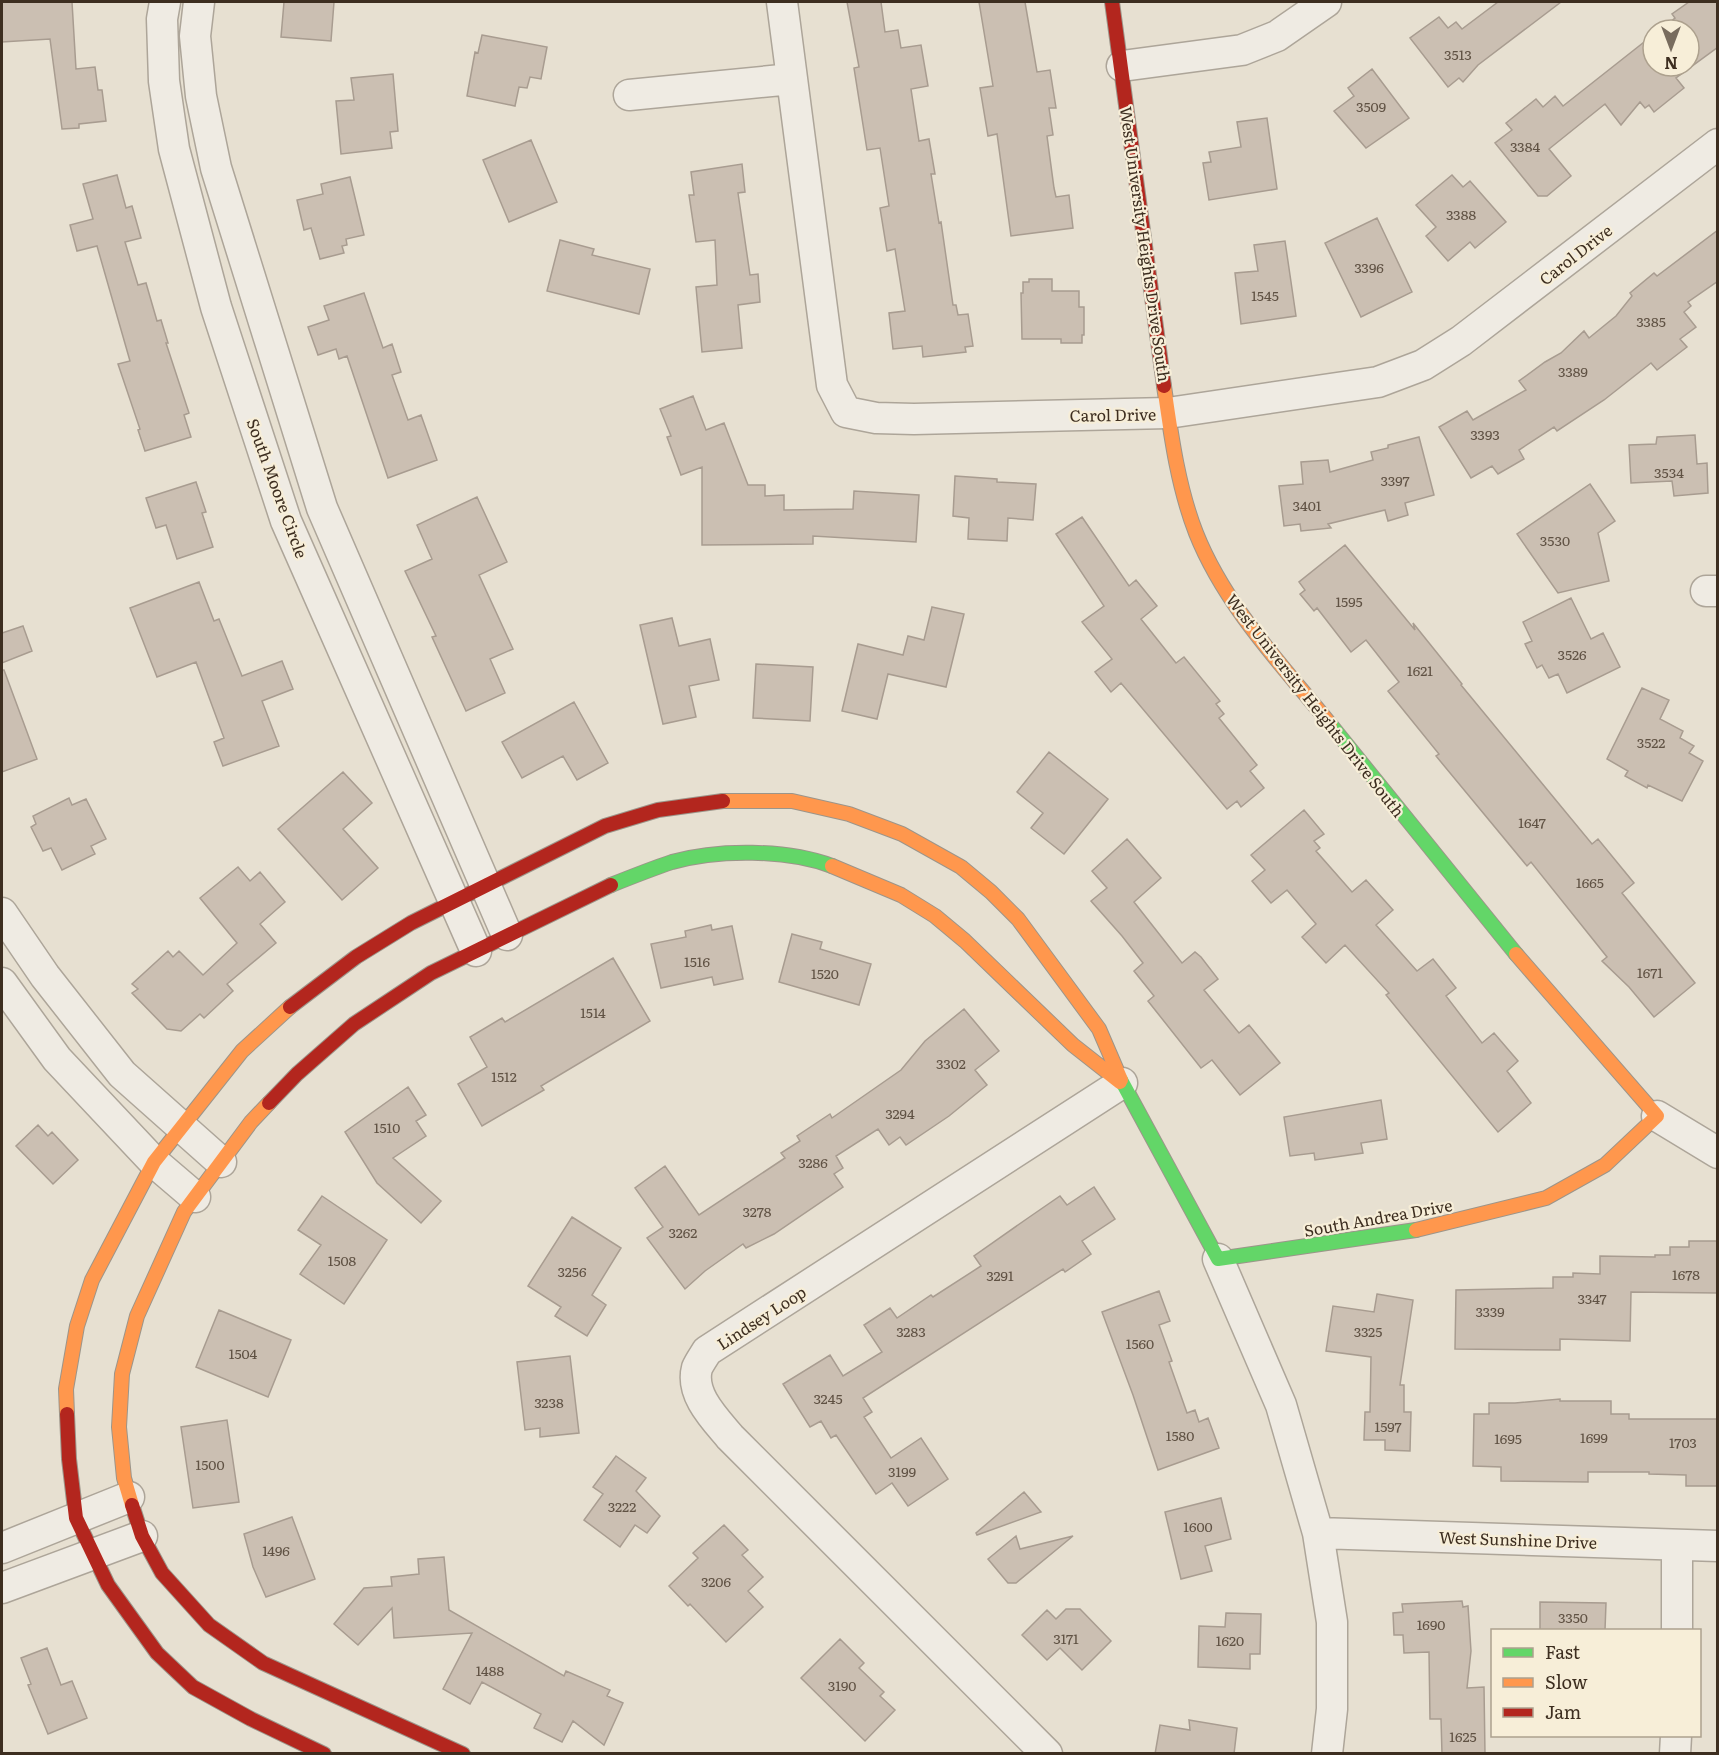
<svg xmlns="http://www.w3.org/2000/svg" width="1719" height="1755" viewBox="0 0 1719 1755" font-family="Literata,serif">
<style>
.building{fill:#cbbfb2;stroke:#a89c90;stroke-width:1.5}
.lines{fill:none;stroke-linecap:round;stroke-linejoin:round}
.street-casing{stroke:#ada599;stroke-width:33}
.fast-casing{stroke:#9c958a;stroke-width:16}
.slow-casing{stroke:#9c958a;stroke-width:16}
.jam-casing{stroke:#9c958a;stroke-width:16}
.street{stroke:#efebe3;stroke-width:30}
.fast{stroke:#63d668;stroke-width:14}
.slow{stroke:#ff974d;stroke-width:14}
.jam{stroke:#b3261e;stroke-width:14}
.labels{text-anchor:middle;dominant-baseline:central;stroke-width:4.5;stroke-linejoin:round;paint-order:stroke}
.number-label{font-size:14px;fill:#605244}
.street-label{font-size:16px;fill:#3d2e20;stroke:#f7eed8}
</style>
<rect width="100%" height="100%" fill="#e7e0d1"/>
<path class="building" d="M 2,2 L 72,2 L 76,69 L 95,67 L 98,90 L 102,90 L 106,121 L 79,124 L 79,128 L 62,129 L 50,39 L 2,42 Z
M 284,2 L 334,2 L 331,41 L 281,37 Z
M 847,2 L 881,2 L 885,32 L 898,30 L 901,48 L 921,45 L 928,86 L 911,89 L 919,141 L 929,139 L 935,174 L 931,174 L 939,223 L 941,222 L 953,305 L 956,305 L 958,315 L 968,314 L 973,346 L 965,347 L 966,352 L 923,357 L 922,346 L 893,349 L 889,313 L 905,311 L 895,249 L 887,251 L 880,208 L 889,206 L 880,148 L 867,150 L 854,68 L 859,67 Z
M 979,2 L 1025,2 L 1037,72 L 1050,70 L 1056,108 L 1049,108 L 1053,135 L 1047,136 L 1054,188 L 1056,197 L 1069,195 L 1073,228 L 1011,236 L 997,134 L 988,136 L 980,88 L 993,86 Z
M 1498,2 L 1561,2 L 1478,65 L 1463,82 L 1459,78 L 1448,87 L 1410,38 L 1439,17 L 1448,28 L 1456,22 L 1462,29 Z
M 1689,2 L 1718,2 L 1718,47 L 1676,78 L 1684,88 L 1654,112 L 1649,105 L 1645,108 L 1640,102 L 1621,125 L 1605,104 L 1549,149 L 1571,176 L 1547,196 L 1538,196 L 1495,143 L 1512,130 L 1506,123 L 1536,99 L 1543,107 L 1555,96 L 1563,106 L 1653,35 L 1653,66 L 1689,66 L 1689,30 L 1660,30 L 1675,18 L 1672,14 Z
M 482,35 L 547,47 L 541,79 L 530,77 L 527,88 L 519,87 L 515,106 L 467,96 L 475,52 L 478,53 Z
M 1372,69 L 1409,118 L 1366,148 L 1334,111 L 1354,96 L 1348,88 Z
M 393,74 L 398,131 L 390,132 L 392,148 L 341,154 L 336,101 L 354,100 L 351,78 Z
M 1267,118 L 1277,189 L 1209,200 L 1203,163 L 1211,162 L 1209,152 L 1241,147 L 1237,122 Z
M 531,140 L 557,202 L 509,222 L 483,160 Z
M 742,164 L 745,192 L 738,193 L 750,275 L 758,274 L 760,302 L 738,305 L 742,348 L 702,352 L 696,287 L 717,285 L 715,240 L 696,242 L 689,195 L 694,195 L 691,172 Z
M 117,175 L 126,208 L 132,206 L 141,238 L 125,242 L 138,285 L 146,283 L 157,321 L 161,320 L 168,343 L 166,343 L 189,413 L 184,415 L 191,437 L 145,451 L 138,430 L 140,429 L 118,364 L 130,361 L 97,246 L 77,251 L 70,225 L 93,219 L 83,184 Z
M 1452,175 L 1463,187 L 1470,181 L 1506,222 L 1475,248 L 1470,242 L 1448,261 L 1426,236 L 1436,227 L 1416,205 Z
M 350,177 L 364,235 L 346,239 L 347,245 L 342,246 L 344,253 L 320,259 L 311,228 L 304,230 L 297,200 L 323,194 L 321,184 Z
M 1377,218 L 1412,292 L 1361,317 L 1325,243 Z
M 1718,230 L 1718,281 L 1688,302 L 1691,306 L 1684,312 L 1696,327 L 1680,339 L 1687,347 L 1657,370 L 1651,363 L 1604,400 L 1557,431 L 1554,427 L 1519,450 L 1524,459 L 1498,474 L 1492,466 L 1471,478 L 1439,427 L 1467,411 L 1473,420 L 1526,390 L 1519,381 L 1545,362 L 1561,353 L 1584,331 L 1589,338 L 1616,316 L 1632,296 L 1630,293 L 1654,273 L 1657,276 Z
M 560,240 L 594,249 L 592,255 L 650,269 L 639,314 L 547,291 Z
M 1285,241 L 1296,316 L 1241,324 L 1235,273 L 1258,271 L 1254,245 Z
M 1029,279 L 1052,279 L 1052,291 L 1079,291 L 1079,307 L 1084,307 L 1084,335 L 1082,335 L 1082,343 L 1061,343 L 1061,339 L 1022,339 L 1021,293 L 1023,293 L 1023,282 L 1029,282 Z
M 364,293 L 383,348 L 392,344 L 401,372 L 392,375 L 408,420 L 421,415 L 437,460 L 388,478 L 347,356 L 339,359 L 336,349 L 318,355 L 308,327 L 329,320 L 324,306 Z
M 693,396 L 706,430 L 724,423 L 748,485 L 765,485 L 765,496 L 784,495 L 784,510 L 853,509 L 854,491 L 919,495 L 916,542 L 813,536 L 813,544 L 702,545 L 702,467 L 681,475 L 667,437 L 671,436 L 660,409 Z
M 1695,435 L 1697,464 L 1707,463 L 1708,493 L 1674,496 L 1672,481 L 1631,483 L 1629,445 L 1656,444 L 1657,437 Z
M 1419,437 L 1434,495 L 1405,503 L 1408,515 L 1388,521 L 1385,510 L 1328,524 L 1331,528 L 1301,531 L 1300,524 L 1284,526 L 1279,486 L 1303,484 L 1301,462 L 1328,460 L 1330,472 L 1373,460 L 1371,452 L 1388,448 L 1388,445 Z
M 955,476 L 997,479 L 997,482 L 1036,484 L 1033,520 L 1008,518 L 1007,541 L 968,539 L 969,518 L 953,516 Z
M 196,482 L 206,512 L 202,513 L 213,547 L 177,559 L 166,525 L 156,528 L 146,498 Z
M 1590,484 L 1615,521 L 1598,533 L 1609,581 L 1558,593 L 1517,534 Z
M 477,497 L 507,562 L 479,575 L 513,649 L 490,659 L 505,693 L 466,711 L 432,637 L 436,636 L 405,571 L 432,559 L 417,525 Z
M 1082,517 L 1129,586 L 1136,580 L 1157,606 L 1141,619 L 1176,663 L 1184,657 L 1220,701 L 1216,704 L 1224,714 L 1219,718 L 1257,765 L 1250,771 L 1264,788 L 1241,807 L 1237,801 L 1227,809 L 1121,683 L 1111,692 L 1095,672 L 1112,659 L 1082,622 L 1104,606 L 1056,534 Z
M 1345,545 L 1415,630 L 1413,623 L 1462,684 L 1461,685 L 1592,844 L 1598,839 L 1634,883 L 1622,893 L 1695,983 L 1654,1017 L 1629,987 L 1602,961 L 1607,957 L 1531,862 L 1527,866 L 1436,756 L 1439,754 L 1388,691 L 1399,682 L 1366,640 L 1351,652 L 1317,608 L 1314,611 L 1300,594 L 1305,590 L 1299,582 Z
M 199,582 L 214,621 L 219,619 L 242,676 L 282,661 L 293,689 L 262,701 L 279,746 L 223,766 L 214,742 L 224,738 L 196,662 L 157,677 L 130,608 Z
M 1571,598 L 1591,639 L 1603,633 L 1620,667 L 1567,693 L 1558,674 L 1549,678 L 1542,665 L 1537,668 L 1525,644 L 1532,641 L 1523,622 Z
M 932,607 L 964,614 L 946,687 L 888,674 L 877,719 L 842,711 L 858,644 L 903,655 L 908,636 L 924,640 Z
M 672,618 L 679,646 L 710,639 L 719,680 L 689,686 L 696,717 L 663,724 L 640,625 Z
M 23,626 L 32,651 L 2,663 L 2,633 Z
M 756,664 L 813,667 L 810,721 L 753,718 Z
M 2,670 L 4,670 L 37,759 L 2,772 Z
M 1642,688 L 1669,700 L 1660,719 L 1683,731 L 1680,738 L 1694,746 L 1689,753 L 1703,761 L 1682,801 L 1648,785 L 1647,788 L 1625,776 L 1628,771 L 1607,759 Z
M 574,702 L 608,763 L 577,780 L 563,756 L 522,778 L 502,742 Z
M 1049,752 L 1108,799 L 1064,854 L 1031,828 L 1043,813 L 1017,792 Z
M 343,772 L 372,803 L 343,829 L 378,868 L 342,900 L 278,829 Z
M 69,798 L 72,805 L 86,799 L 106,839 L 91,846 L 95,854 L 62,870 L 51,848 L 43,851 L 31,827 L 36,824 L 33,816 Z
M 1304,810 L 1324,834 L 1314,841 L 1320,848 L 1316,851 L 1352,892 L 1366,880 L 1393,910 L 1376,925 L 1417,971 L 1433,959 L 1456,988 L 1446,996 L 1482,1043 L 1494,1033 L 1518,1061 L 1507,1071 L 1531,1103 L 1498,1132 L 1386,995 L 1389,993 L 1345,945 L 1326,963 L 1302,937 L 1316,924 L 1287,890 L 1271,903 L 1252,881 L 1265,870 L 1251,855 Z
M 1127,839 L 1161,878 L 1134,902 L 1182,963 L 1195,952 L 1201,957 L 1218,979 L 1204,990 L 1239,1033 L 1249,1025 L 1280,1063 L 1240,1095 L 1212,1060 L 1201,1068 L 1148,1001 L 1154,996 L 1134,971 L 1143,963 L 1122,936 L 1091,901 L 1107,888 L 1092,871 Z
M 238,867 L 250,881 L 260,872 L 285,902 L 260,924 L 276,943 L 227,984 L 233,991 L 204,1018 L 200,1014 L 181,1031 L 167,1029 L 132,993 L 138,989 L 132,984 L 168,951 L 173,957 L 179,951 L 203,975 L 237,943 L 200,898 Z
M 711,925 L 712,930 L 732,926 L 743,979 L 714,985 L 712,977 L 661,988 L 651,944 L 686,937 L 685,931 Z
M 792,934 L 822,942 L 820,949 L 871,964 L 859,1005 L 779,982 Z
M 613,958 L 650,1021 L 541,1086 L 544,1090 L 482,1126 L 458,1084 L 487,1067 L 470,1037 L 502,1018 L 505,1022 Z
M 964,1009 L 999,1051 L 975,1070 L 987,1085 L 949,1116 L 906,1145 L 900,1137 L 889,1145 L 878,1129 L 836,1156 L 843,1168 L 834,1174 L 843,1187 L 774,1234 L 746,1248 L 743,1244 L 705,1271 L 685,1289 L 647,1238 L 663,1227 L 635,1188 L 665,1166 L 699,1215 L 785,1158 L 781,1153 L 800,1141 L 797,1136 L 830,1114 L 832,1118 L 901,1070 L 925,1041 Z
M 408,1087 L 426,1115 L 416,1121 L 426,1136 L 393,1158 L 441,1201 L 421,1223 L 377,1183 L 345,1132 Z
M 1381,1100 L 1387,1139 L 1361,1143 L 1363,1153 L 1315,1160 L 1314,1153 L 1290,1156 L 1284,1117 Z
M 38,1125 L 48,1136 L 52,1132 L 78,1160 L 53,1184 L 16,1146 Z
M 1094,1187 L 1115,1219 L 1082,1241 L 1091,1254 L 1065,1272 L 1063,1269 L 863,1398 L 872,1412 L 864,1417 L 891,1458 L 921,1438 L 948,1479 L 908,1506 L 892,1483 L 876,1494 L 836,1435 L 831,1438 L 821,1421 L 810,1427 L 783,1384 L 830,1355 L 843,1376 L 882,1352 L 864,1325 L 890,1308 L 897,1318 L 931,1295 L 933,1297 L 981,1266 L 974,1256 L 1028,1218 L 1060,1196 L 1067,1205 Z
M 322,1196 L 387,1240 L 344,1304 L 300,1274 L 321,1245 L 298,1230 Z
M 572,1217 L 621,1248 L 592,1295 L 606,1305 L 587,1336 L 555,1316 L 561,1307 L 528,1286 Z
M 1689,1241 L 1718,1241 L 1718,1293 L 1631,1292 L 1630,1341 L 1560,1339 L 1560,1350 L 1455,1349 L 1456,1290 L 1553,1288 L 1553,1277 L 1573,1277 L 1573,1273 L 1600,1274 L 1600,1256 L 1655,1257 L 1655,1255 L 1670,1255 L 1670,1247 L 1689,1247 Z
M 1159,1291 L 1170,1321 L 1159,1325 L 1172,1361 L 1169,1362 L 1187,1413 L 1195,1410 L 1199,1422 L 1208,1418 L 1219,1448 L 1158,1470 L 1133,1395 L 1102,1312 Z
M 1377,1294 L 1413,1300 L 1400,1385 L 1404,1385 L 1404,1412 L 1411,1412 L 1410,1451 L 1385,1450 L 1385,1440 L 1364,1440 L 1365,1412 L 1370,1412 L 1371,1357 L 1326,1351 L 1333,1306 L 1374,1312 Z
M 219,1310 L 291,1340 L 268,1397 L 196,1367 Z
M 570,1356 L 579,1433 L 540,1437 L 540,1428 L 525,1430 L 517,1362 Z
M 1560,1399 L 1560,1401 L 1611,1401 L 1611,1414 L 1629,1414 L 1629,1419 L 1718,1419 L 1718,1486 L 1686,1486 L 1686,1475 L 1649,1474 L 1649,1472 L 1588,1472 L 1588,1482 L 1501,1481 L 1501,1467 L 1473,1466 L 1474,1414 L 1489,1414 L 1489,1403 L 1515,1403 Z
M 227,1420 L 239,1502 L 193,1508 L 181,1427 Z
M 616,1456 L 646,1478 L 636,1491 L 660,1516 L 647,1533 L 635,1525 L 620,1547 L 584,1520 L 603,1494 L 593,1487 Z
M 1024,1492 L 1041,1512 L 977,1535 L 976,1533 Z
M 1221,1498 L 1231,1539 L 1205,1546 L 1212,1571 L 1181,1579 L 1165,1512 Z
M 292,1517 L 315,1579 L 266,1597 L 253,1567 L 244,1534 Z
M 724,1525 L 748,1550 L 742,1555 L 763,1577 L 748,1591 L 763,1607 L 726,1642 L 690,1604 L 688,1606 L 669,1586 L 698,1558 L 693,1553 Z
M 1016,1536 L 1020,1549 L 1073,1536 L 1016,1583 L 1008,1583 L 988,1559 Z
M 444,1557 L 449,1610 L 564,1676 L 566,1671 L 610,1690 L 607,1696 L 623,1703 L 604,1745 L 573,1721 L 562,1742 L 534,1728 L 541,1714 L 482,1682 L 470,1704 L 443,1689 L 472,1633 L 394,1638 L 392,1608 L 358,1645 L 334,1624 L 364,1588 L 392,1586 L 391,1577 L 419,1574 L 418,1559 Z
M 1462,1601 L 1463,1607 L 1468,1606 L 1471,1651 L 1467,1688 L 1484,1687 L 1485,1754 L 1442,1754 L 1441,1719 L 1430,1719 L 1429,1652 L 1404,1653 L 1403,1635 L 1394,1635 L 1393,1613 L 1403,1612 L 1402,1604 Z
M 1540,1602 L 1606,1603 L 1605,1630 L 1540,1630 Z
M 1066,1609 L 1080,1609 L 1111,1641 L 1082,1670 L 1060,1648 L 1047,1660 L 1022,1635 L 1047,1610 L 1056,1619 Z
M 1226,1613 L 1261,1614 L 1260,1654 L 1250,1654 L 1250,1669 L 1198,1667 L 1199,1626 L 1225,1627 Z
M 840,1639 L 864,1663 L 859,1668 L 884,1692 L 880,1696 L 895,1710 L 865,1741 L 801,1678 Z
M 47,1648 L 61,1685 L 72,1681 L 87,1718 L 48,1734 L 28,1685 L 31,1684 L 21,1658 Z
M 1189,1720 L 1237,1728 L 1234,1754 L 1155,1754 L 1160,1725 L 1190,1730 Z"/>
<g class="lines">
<g class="street-casing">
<path id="street" d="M 165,2 L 162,19 L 164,81 L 174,149 L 216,307 L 286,521 L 476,951
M 199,2 L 195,36 L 201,96 L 216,168 L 322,508 L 507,935
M 782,2 L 832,385 L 846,412 L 876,418 L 914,419 L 1168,413 L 1378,382 L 1423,365 L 1461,341 L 1718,144
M 1122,66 L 1242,50 L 1277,36 L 1326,2
M 629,95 L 792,79
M 1706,591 L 1718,591
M 2,913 L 45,976 L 122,1074 L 221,1162
M 2,983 L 57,1059 L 154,1162 L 195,1197
M 1657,1116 L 1718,1153
M 1218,1259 L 1281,1405 L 1318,1533 L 1332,1622 L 1332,1709 L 1327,1754
M 1318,1533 L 1718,1546
M 1677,1545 L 1677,1630
M 2,1548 L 129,1497
M 2,1588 L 142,1536
M 1047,1754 L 730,1437 C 714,1418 690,1394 697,1368 C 699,1363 704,1356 707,1351 L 1122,1083
M 1675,1754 L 1676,1736"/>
</g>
<g class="fast-casing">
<path id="fast" d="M 1330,724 L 1516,954
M 611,885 C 631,877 651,869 672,862 C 718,849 787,849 832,866
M 1121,1080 L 1218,1259 L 1416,1230"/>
</g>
<g class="slow-casing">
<path id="slow" d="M 1164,386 C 1171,435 1178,487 1196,533 C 1225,606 1282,665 1330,724
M 723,801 L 792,801 L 849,814 L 902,834 L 961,867 L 991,892 L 1018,919 L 1099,1029 L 1121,1080
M 832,866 L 901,895 L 935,916 L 965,941 L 1073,1045 L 1120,1082
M 1416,1230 L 1546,1198 L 1605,1165 L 1657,1116 L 1516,954
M 67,1414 L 66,1389 L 77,1326 L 92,1280 L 154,1162 L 242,1051 L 290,1007
M 132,1505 L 124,1478 L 119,1427 L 122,1374 L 137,1316 L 184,1212 L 251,1122 L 269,1103"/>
</g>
<g class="jam-casing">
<path id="jam" d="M 1112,2 L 1164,386
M 290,1007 L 356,957 L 411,923 L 605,826 L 658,810 L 723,801
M 269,1103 L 297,1074 L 354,1024 L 431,973 L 611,885
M 67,1414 L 69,1459 L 76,1518 L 108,1585 L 157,1653 L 193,1687 L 251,1719 L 324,1754
M 132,1505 L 142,1536 L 162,1573 L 209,1625 L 263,1663 L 463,1754"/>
</g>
<use href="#street" class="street"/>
<use href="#fast" class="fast"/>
<use href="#slow" class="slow"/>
<use href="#jam" class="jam"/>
</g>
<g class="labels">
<g class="number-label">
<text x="1458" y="54">3513</text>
<text x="1371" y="106">3509</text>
<text x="1525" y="146">3384</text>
<text x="1461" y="214">3388</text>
<text x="1369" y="267">3396</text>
<text x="1265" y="295">1545</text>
<text x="1651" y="321">3385</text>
<text x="1573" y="371">3389</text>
<text x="1485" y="434">3393</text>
<text x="1669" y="472">3534</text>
<text x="1395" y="480">3397</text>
<text x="1307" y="505">3401</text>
<text x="1555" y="540">3530</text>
<text x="1349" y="601">1595</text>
<text x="1572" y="654">3526</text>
<text x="1420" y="670">1621</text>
<text x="1651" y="742">3522</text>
<text x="1532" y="822">1647</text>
<text x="1590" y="882">1665</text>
<text x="697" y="961">1516</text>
<text x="1650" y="972">1671</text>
<text x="825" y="973">1520</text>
<text x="593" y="1012">1514</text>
<text x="951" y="1063">3302</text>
<text x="504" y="1076">1512</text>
<text x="900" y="1113">3294</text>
<text x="387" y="1127">1510</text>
<text x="813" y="1162">3286</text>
<text x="757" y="1211">3278</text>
<text x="683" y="1232">3262</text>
<text x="342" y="1260">1508</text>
<text x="572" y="1271">3256</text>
<text x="1686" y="1274">1678</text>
<text x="1000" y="1275">3291</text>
<text x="1592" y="1298">3347</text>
<text x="1490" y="1311">3339</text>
<text x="911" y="1331">3283</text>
<text x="1368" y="1331">3325</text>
<text x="1140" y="1343">1560</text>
<text x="243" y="1353">1504</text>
<text x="828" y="1398">3245</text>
<text x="549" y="1402">3238</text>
<text x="1388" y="1426">1597</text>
<text x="1180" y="1435">1580</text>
<text x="1594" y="1437">1699</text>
<text x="1508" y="1438">1695</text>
<text x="1683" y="1442">1703</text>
<text x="210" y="1464">1500</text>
<text x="902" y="1471">3199</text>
<text x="622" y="1506">3222</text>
<text x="1198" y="1526">1600</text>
<text x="276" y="1550">1496</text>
<text x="716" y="1581">3206</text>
<text x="1573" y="1617">3350</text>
<text x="1431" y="1624">1690</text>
<text x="1066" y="1638">3171</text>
<text x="1230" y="1640">1620</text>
<text x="490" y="1670">1488</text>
<text x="842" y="1685">3190</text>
<text x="1463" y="1736">1625</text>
</g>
<g class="street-label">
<text transform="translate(1146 244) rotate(82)">West University Heights Drive South</text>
<text transform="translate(1575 254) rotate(-38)">Carol Drive</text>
<text transform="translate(1113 414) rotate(-1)">Carol Drive</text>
<text transform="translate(278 488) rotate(70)">South Moore Circle</text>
<text transform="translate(1316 705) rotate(52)">West University Heights Drive South</text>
<text transform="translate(1378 1217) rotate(-10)">South Andrea Drive</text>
<text transform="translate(761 1317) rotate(-33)">Lindsey Loop</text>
<text transform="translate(1518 1539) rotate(2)">West Sunshine Drive</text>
</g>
</g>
<rect width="1719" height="1755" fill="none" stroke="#3d2e20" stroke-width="6"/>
<rect x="1491" y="1629" width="210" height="108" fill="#f7eed8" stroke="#ada18e" stroke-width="1.5"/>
<rect x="1503" y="1648" width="30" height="9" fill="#63d668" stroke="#ada18e" stroke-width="1.5"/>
<text x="1545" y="1659" font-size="18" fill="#3d2e20">Fast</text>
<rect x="1503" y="1678" width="30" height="9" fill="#ff974d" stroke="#ada18e" stroke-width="1.5"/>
<text x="1545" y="1689" font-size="18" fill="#3d2e20">Slow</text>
<rect x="1503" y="1708" width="30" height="9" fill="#b3261e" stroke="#ada18e" stroke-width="1.5"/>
<text x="1545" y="1719" font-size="18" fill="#3d2e20">Jam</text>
<g transform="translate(1671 48) rotate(180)"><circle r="28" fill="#f7eed8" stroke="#ada18e" stroke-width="1.5"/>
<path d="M0-4.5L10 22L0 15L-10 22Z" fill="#786c5e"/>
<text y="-9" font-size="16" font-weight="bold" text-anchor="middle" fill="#3d2e20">N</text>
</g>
</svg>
